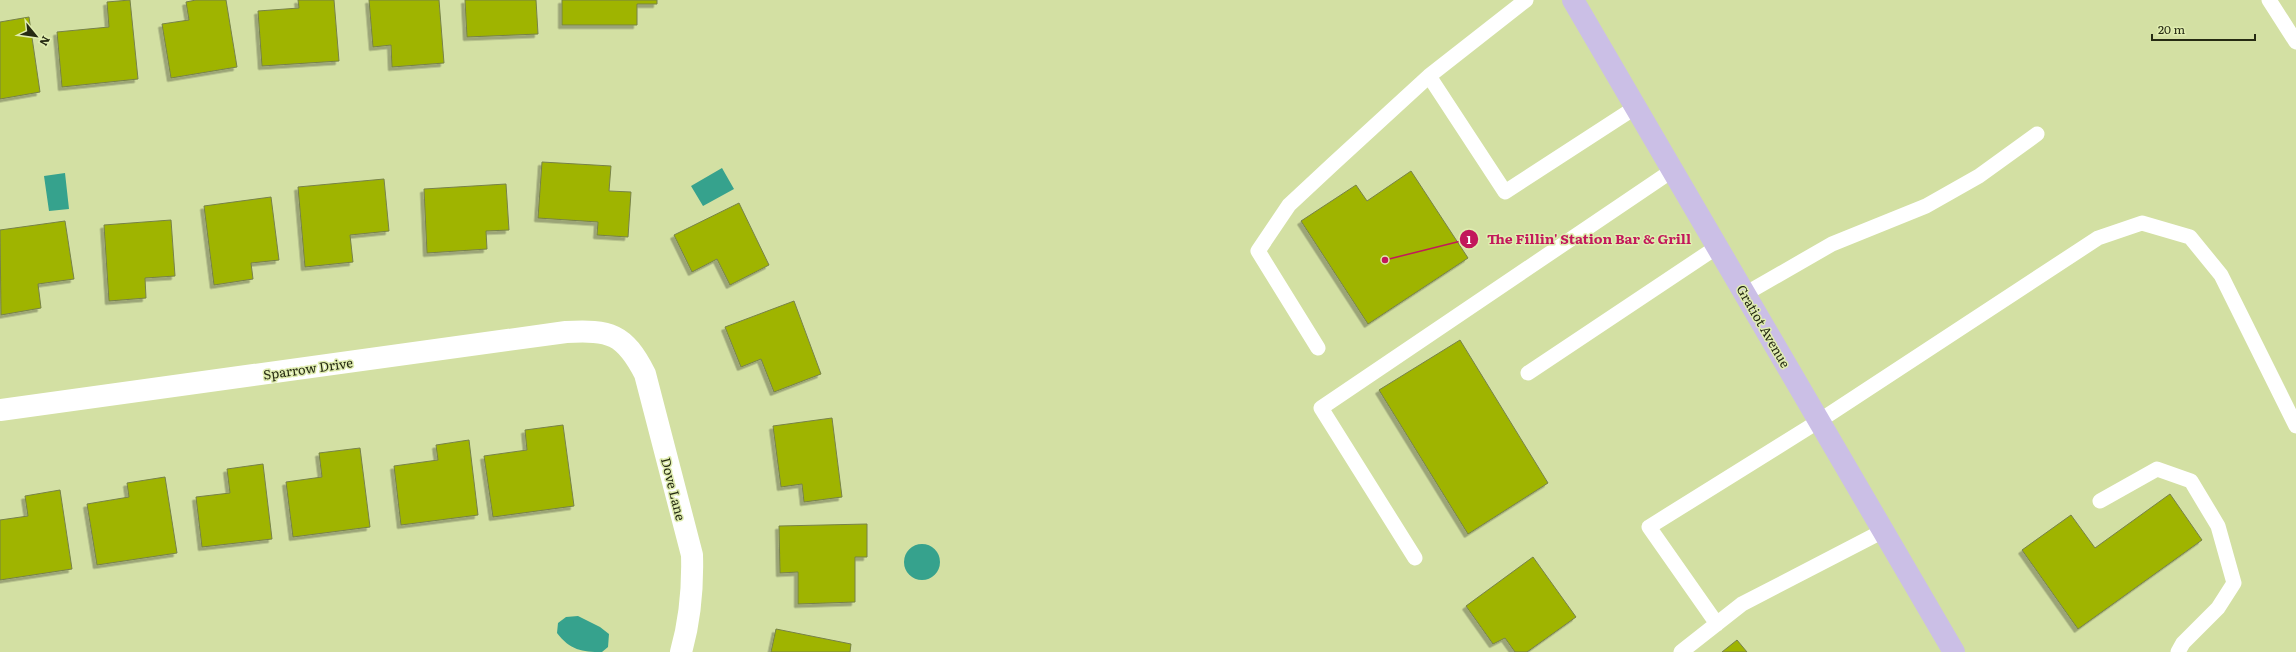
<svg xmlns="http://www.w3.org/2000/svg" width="2296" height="652" viewBox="0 0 2296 652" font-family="Literata,serif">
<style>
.water{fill:#36a28d}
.building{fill:#9fb401;stroke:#778249;filter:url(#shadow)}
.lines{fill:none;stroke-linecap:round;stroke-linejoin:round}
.service{stroke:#fff;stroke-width:15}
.minor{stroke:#fff;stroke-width:22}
.primary{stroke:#cbbfe6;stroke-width:22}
.labels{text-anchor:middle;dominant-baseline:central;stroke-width:3;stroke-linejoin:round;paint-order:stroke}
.street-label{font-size:13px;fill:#262b13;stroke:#e0edb0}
.leader{fill:none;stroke:#c2185b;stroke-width:1.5}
.callout-dot{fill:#c2185b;stroke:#e0edb0;stroke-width:1.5}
.mark-label{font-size:12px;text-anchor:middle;font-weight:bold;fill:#fff}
.callout-label{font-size:14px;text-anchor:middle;font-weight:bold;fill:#c2185b;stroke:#e0edb0;stroke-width:3;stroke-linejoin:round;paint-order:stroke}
</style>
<defs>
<filter id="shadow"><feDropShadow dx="-3.5" dy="3.5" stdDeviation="0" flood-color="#0004"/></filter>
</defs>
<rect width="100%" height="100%" fill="#d3e0a3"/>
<path class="water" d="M 722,168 L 734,189 L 703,206 L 691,186 Z
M 65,173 L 69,209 L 49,211 L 44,176 Z
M904 562a18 18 0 1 1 36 0a18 18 0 1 1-36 0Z
M 578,616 L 600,627 L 609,634 L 608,647 L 602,652 C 582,652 570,650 557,633 L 558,623 L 566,617 Z"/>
<path class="building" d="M 130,0 L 138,79 L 62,87 L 57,32 L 109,27 L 107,2 Z
M 196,0 L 226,0 L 237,67 L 171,78 L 162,24 L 189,20 L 186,2 Z
M 298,0 L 334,0 L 339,61 L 262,66 L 258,11 L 299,8 Z
M 369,0 L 439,0 L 444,63 L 392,67 L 391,45 L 373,47 Z
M 465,0 L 536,0 L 538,34 L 467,37 Z
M 562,0 L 657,0 L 657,4 L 637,4 L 637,25 L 562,25 Z
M 29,17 L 40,92 L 0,99 L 0,22 Z
M 542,162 L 611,166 L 609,191 L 631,192 L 628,237 L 597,235 L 598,222 L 538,218 Z
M 1411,171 L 1468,258 L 1368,324 L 1301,221 L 1356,185 L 1367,201 Z
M 384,179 L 389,231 L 350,235 L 353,262 L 305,267 L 298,187 Z
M 506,184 L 509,230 L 486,231 L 487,249 L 427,253 L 424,189 Z
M 271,197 L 279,260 L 251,263 L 253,279 L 214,285 L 204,206 Z
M 739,203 L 769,265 L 730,285 L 717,259 L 692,272 L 674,235 Z
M 171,220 L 175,276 L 145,278 L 146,298 L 109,301 L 104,225 Z
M 65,221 L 74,279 L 38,284 L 41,308 L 1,315 L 0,230 Z
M 794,301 L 821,374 L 774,392 L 761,359 L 741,367 L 725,327 Z
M 1460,340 L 1548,483 L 1468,534 L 1379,390 Z
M 832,418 L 842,497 L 804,502 L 802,484 L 781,487 L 773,426 Z
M 563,425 L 574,506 L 493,517 L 484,456 L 527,450 L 525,430 Z
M 469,440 L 478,515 L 401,525 L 394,466 L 438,460 L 436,445 Z
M 360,448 L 370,527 L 293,537 L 286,482 L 322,477 L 319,453 Z
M 263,464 L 272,539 L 202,547 L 196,497 L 230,493 L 227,469 Z
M 165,477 L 177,553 L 97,565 L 87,504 L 129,497 L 127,483 Z
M 60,490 L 72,569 L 0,580 L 0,520 L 28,516 L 25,496 Z
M 2170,494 L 2202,540 L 2078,629 L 2022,550 L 2071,515 L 2095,548 Z
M 867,524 L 867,557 L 855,557 L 855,602 L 798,604 L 798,572 L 780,573 L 779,526 Z
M 1533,557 L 1576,617 L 1527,652 L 1515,652 L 1505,638 L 1493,644 L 1466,606 Z
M 776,629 L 851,644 L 850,652 L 771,652 Z
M 1737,640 L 1747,652 L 1722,652 Z"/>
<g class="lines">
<path class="service" d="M 2269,0 L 2296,42
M 1429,76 L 1505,192 L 1636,107
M 1745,294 L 1832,244 L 1926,206 L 1979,176 L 2037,134
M 1318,348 L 1258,251 L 1289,205 L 1333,164 L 1429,76 L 1526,0
M 1528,373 L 1717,247
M 2100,501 L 2157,469 L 2191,481 L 2218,526 L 2234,583 L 2218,608 L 2183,643 L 2178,652
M 1415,558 L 1321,408 L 1673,170
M 1717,624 L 1649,527 L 1819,421 L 2098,238 L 2142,223 L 2190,237 L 2221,275 L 2296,426
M 1681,652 L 1742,604 L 1883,531"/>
<path class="minor" d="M 0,410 L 566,332 C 610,330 624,333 645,374 L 692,555 C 693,589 690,620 681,652"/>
<path class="primary" d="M 1573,0 L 1954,652"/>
</g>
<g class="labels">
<g class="street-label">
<text transform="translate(1764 326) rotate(60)">Gratiot Avenue</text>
<text transform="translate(308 368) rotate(-8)">Sparrow Drive</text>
<text transform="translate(674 489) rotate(76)">Dove Lane</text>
</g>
</g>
<path class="leader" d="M1385 260L1469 239"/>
<g class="callout-dot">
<circle cx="1385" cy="260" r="4"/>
<circle cx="1469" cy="239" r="10"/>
</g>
<g class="mark-label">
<text x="1469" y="244">1</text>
</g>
<g class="callout-label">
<text x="1589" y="244">The Fillin' Station Bar &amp; Grill</text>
</g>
<g transform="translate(36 36) rotate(119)" stroke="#e0edb0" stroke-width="3" paint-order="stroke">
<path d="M0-3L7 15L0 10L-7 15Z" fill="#262b13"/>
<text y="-6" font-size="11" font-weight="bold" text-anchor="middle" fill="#262b13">N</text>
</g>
<path d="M2152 34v6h103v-6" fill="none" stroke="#262b13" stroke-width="2"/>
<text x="2158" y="34" font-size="12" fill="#262b13" stroke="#e0edb0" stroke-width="3" paint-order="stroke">20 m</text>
</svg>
